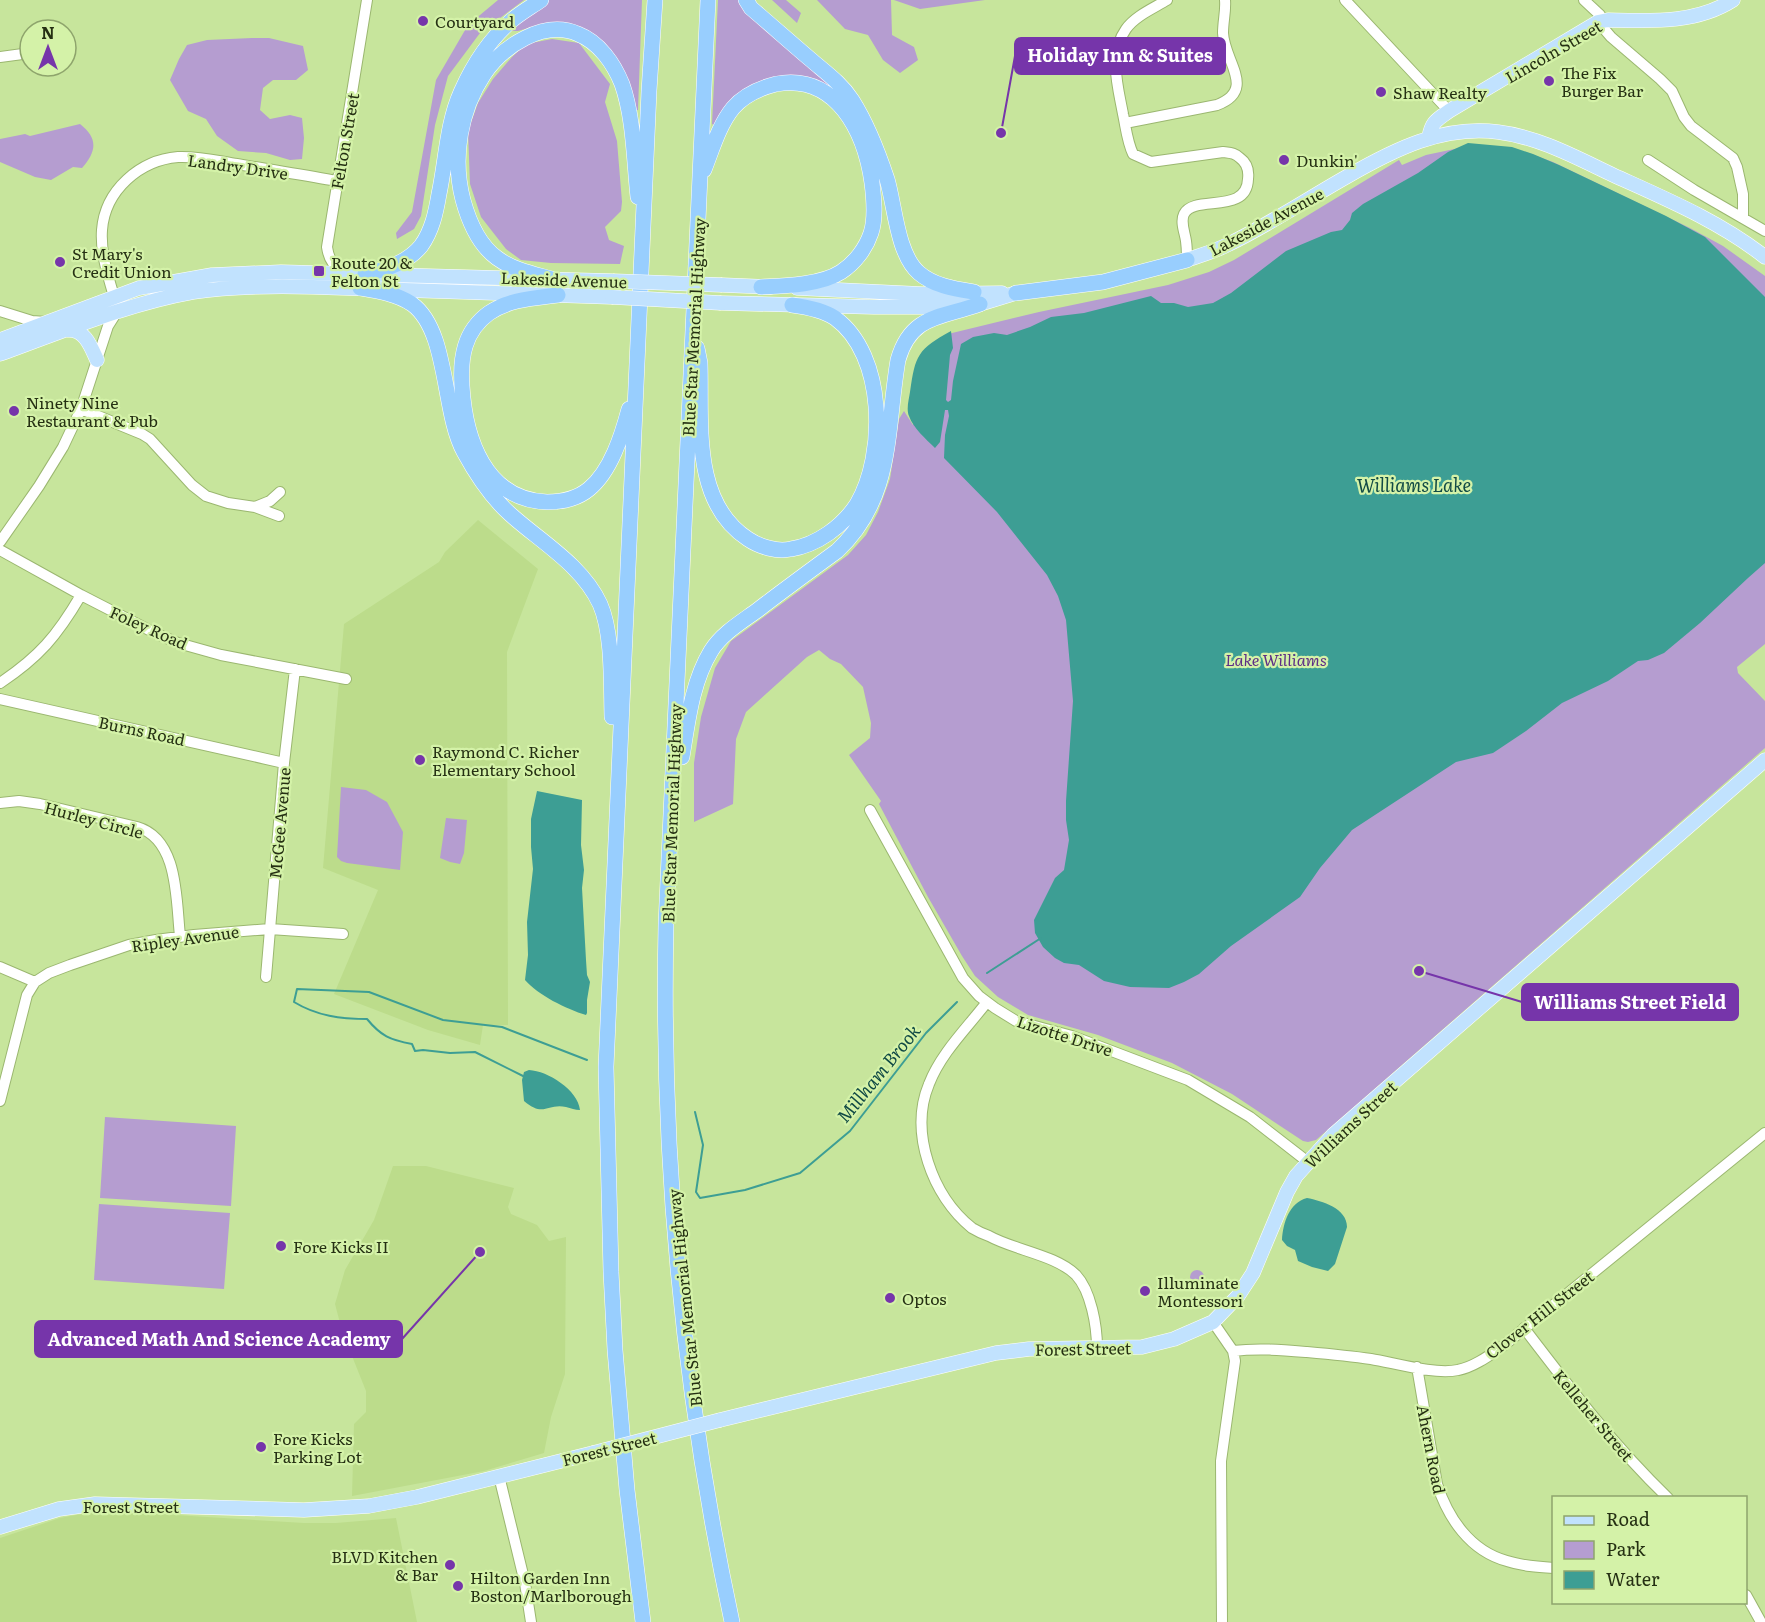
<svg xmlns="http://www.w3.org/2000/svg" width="1765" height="1622" viewBox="0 0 1765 1622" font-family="Literata,serif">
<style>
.built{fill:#bcdc8b}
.green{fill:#b59dd0}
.water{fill:#3d9e94}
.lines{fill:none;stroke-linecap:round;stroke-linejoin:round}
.stream{stroke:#3d9e94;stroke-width:2}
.minor-casing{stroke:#9bb770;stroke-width:12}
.major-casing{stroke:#fff;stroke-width:15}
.highway-casing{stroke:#fff;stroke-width:16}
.minor{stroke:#fff;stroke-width:10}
.major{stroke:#c1e2fe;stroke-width:14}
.highway{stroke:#98cefe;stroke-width:15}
.major-bridge-casing{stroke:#fff;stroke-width:15;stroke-linecap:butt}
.major-bridge{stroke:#c1e2fe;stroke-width:14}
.poi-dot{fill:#7635aa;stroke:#d4f2a8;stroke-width:2}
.labels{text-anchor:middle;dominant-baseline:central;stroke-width:4.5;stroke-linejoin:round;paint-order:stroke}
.poi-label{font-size:16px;fill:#253013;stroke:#d4f2a8;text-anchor:start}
.street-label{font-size:16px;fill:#253013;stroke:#d4f2a8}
.park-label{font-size:16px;font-style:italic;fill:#5e2e86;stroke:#d4f2a8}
.water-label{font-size:18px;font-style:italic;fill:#114a45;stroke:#d4f2a8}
.leader{fill:none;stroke:#7635aa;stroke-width:2}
.callout-dot{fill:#7635aa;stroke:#d4f2a8;stroke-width:2}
.callout{fill:#7635aa;stroke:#7635aa;stroke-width:2}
.callout-label{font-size:18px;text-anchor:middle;font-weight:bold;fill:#fff}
</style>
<rect width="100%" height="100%" fill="#c7e59c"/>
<path class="built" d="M 478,520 L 538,569 L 507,652 L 508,1025 L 483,1025 L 480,1045 L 428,1030 L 334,994 L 378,890 L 323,868 L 344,624 L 439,562 L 445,552 Z
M 393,1166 L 426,1166 L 514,1188 L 508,1207 L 511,1214 L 537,1225 L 549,1241 L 566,1237 L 565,1374 L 551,1417 L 544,1453 L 484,1471 L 352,1496 L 354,1424 L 366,1412 L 366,1391 L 352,1356 L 344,1338 L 335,1304 L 345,1270 L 374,1220 Z
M 109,1511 L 304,1523 L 336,1523 L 396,1518 L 417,1622 L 0,1622 L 0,1538 L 60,1518 L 76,1515 Z"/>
<path class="green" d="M 498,0 L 524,0 L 480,33 L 448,76 L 435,125 L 421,216 L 414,229 L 397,239 L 396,233 L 412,212 L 436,80 L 468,25 Z
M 549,0 L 642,0 L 638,110 L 635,110 L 629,83 L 567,25 L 542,24 L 518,31 L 508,31 Z
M 718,0 L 741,0 L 838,92 L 785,78 L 716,126 L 712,124 Z
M 772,0 L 786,0 L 801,13 L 797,23 Z
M 817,0 L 891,0 L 892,35 L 914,47 L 918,60 L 900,73 L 883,60 L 868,35 L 845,29 Z
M 894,0 L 985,0 L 920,9 Z
M 252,38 L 269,38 L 303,46 L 308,70 L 296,80 L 273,80 L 263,88 L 260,110 L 270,119 L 290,115 L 302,118 L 304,138 L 302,159 L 290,160 L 266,153 L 238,151 L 217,136 L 206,119 L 188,111 L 170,80 L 179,59 L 187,45 L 207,40 Z
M 552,39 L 579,43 L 610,84 L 605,102 L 617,141 L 622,202 L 621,211 L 605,227 L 609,240 L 624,246 L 620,264 L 551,263 L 521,260 L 506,249 L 481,217 L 470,184 L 468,131 L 478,103 L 493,79 L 512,57 L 526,44 Z
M 80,124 C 98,138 97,151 82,168 L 73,167 L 51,180 L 35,177 L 0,162 L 0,139 L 25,134 L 30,136 Z
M 1464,147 L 1528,153 L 1553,162 L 1690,228 L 1723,246 L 1765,276 L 1765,644 L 1737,667 L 1738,673 L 1765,701 L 1765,748 L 1316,1140 L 1308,1142 L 1303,1141 L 1232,1094 L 1172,1063 L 1098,1035 L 1028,1015 L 998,997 L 975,976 L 962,956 L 928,897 L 879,804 L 881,801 L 849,755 L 870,738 L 871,723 L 863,687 L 841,664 L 830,659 L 819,650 L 807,657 L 746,712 L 736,739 L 733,804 L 694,822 L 694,763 L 701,717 L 715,668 L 731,641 L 848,555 L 866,535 L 878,512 L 890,479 L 899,419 L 904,411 L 913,425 L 920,371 L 948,334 L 1039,312 L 1168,285 L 1209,272 L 1234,260 L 1399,160 L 1402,165 L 1426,155 Z
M 341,787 L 366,790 L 387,802 L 403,832 L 400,870 L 347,863 L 341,861 L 337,857 Z
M 446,818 L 467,820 L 464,853 L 460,864 L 450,862 L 440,858 Z
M 105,1117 L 236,1126 L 231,1206 L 100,1198 Z
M 99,1204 L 230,1213 L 224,1289 L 94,1280 Z
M1190 1277a7 7 0 1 1 14 0a7 7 0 1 1-14 0Z"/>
<path class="water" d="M 1468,143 L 1512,147 L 1533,154 L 1559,165 L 1666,216 L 1705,237 L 1765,297 L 1765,563 L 1748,578 L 1700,623 L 1664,653 L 1648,660 L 1638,661 L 1608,681 L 1562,703 L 1526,731 L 1493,753 L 1456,762 L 1352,830 L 1320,868 L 1300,897 L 1231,946 L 1199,974 L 1184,982 L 1169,988 L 1130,987 L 1104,981 L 1079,965 L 1064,963 L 1055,958 L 1043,947 L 1035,933 L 1034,920 L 1055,878 L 1064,870 L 1069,840 L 1066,820 L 1066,801 L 1073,701 L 1066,620 L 1058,596 L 1047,575 L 997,512 L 944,458 L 945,435 L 949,416 L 948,410 L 945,410 L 940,442 L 935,448 C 926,439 913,428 909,416 C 906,409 909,399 910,392 C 915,355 918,349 951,331 L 953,348 L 950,355 L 946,400 L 948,402 L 951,400 L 953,381 L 961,344 L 973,337 L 994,333 L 1007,335 L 1030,327 L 1051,317 L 1084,313 L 1151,296 L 1161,303 L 1174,303 L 1188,307 L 1213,303 L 1231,293 L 1286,251 L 1331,232 L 1342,230 L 1350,220 L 1352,213 L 1363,204 L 1418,173 L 1448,152 Z
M 537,791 L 582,800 L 581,845 L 584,870 L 582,888 L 586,960 L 587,975 L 590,982 L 587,1000 L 587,1013 L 586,1015 C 566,1009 538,995 525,980 L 528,955 L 527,922 L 533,869 L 531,847 L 531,819 Z
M 529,1070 C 548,1071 578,1090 580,1110 C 575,1110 571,1108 566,1107 C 547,1103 544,1118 524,1101 L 522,1080 L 524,1072 Z
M 1307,1198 C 1322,1201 1347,1208 1347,1227 L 1335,1264 L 1328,1271 L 1312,1267 L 1298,1261 L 1295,1250 L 1287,1246 L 1282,1240 C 1283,1223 1289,1203 1307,1198 Z"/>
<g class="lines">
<path class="stream" d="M 987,973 L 1041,938
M 523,1076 L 475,1052 L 450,1053 L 423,1050 L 415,1051 L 412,1044 C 390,1040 381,1036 367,1019 C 341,1019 317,1016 294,1002 L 297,989 L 369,992 L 443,1020 L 502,1027 L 587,1060
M 695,1112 L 703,1145 L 696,1192 L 700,1198 L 745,1190 L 800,1173 L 850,1131 L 926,1033 L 957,1002"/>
<g class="minor-casing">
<path id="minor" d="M 1167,0 C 1154,8 1135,16 1126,29 C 1108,54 1118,87 1123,114 C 1126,128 1127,141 1133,154 L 1151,162 L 1223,152 C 1231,153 1235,153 1240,158 C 1247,163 1249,171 1248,179 C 1247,215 1194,194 1184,214 C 1180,222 1185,233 1186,241 C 1187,248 1187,254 1187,260
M 1345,0 L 1449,111
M 1584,0 L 1600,15 L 1605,30 L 1611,37 L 1660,79 L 1672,91 L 1684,117 L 1691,126 L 1733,158 L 1737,167 L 1743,194 L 1743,218
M 66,44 L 69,43
M 0,57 L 30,53
M 1125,123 L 1217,105 C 1257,90 1224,61 1223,33 C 1223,21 1226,11 1225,0
M 1648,160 L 1694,190 L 1765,231
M 345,273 C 334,266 329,261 327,247 L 367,0
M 0,311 L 32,321 L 46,322
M 81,409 L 142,434 L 150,439 L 192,485 L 206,496 L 228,503 L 255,507 L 279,516
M 255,507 L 270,501 L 280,492
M 0,542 L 39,486 L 63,447 L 81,409 L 108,326 L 118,310 C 111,285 100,256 102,230 C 105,190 140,160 178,157 C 198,156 218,161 237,164 C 271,170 304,175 337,181
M 0,550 L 81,595 L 155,633 L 178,643 L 221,655 L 346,679
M 0,683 C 39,657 57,636 81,595
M 0,699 L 284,763
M 0,803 L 19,801 L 40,804 L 137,827 C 179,839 176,901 180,936
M 870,810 L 963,978 L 979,996 L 995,1008 L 1016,1021 L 1072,1036 L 1188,1080 L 1250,1117 L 1308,1162
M 0,967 L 35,982 L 49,973 L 70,965 L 129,945 L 156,940 L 194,935 L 270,929 L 343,934
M 266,977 L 284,763 L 295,669
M 987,1002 C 967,1028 941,1053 929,1084 C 909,1132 932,1196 972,1228 C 977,1231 983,1234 989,1236 C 1014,1250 1056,1255 1076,1275 C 1091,1291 1097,1326 1097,1348
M 0,1101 L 27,995 L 35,982
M 1213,1322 L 1233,1351 L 1235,1361 L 1221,1461 L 1222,1622
M 1524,1328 C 1569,1387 1614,1446 1668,1498
M 1233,1351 C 1258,1348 1282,1350 1307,1352 C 1329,1354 1350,1356 1371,1359 C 1395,1363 1435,1375 1458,1370 C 1474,1367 1490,1355 1503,1346 L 1765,1133
M 1417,1367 L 1437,1484 C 1448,1518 1470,1551 1507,1561 C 1522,1566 1538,1567 1554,1568
M 499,1476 L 525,1583 L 531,1622
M 1746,1595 L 1761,1622"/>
</g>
<g class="major-casing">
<path id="major" d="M 1429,137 C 1432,121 1437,120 1449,111 L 1598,22 L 1608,20 C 1650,21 1696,24 1733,0
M 1187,260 C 1201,255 1216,251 1229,244 C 1270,224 1309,198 1348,176 C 1395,149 1443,125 1498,132 C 1539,137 1577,158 1613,175 C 1666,199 1719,221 1765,257
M 722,285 L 771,287
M 797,288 L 922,294 L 1002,293
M 721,303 L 874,307 L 942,307 L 980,304 L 1016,293
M 68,330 C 85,329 91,347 97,360
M 0,340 L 139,288 L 212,275 L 281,272 L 613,281
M 0,354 C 64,331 126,304 193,292 C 232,286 273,286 313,287 L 612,297
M 720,1420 L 996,1353 L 1029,1349 L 1142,1347 L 1174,1339 L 1213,1322 L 1238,1296 L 1253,1273 L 1287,1192 L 1296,1176 L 1333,1135 L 1765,760
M 0,1527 L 59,1509 L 95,1504 L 304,1510 L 369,1506 L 417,1497 L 593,1453"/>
</g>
<g class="highway-casing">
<path id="highway" d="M 708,0 L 666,924 C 661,1158 683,1394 732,1622
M 746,0 L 751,8 C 771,25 790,42 810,59 C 825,72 841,83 852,100 C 868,125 878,152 887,179 C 895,206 897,254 919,273 C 934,286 955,289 974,292
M 704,170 C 712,150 719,125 733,108 C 744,95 760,88 776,84 C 837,73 865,133 872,183 C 874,199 876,218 871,233 C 866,248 855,263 841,272 C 821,285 784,286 761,287
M 365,274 C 385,270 408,262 421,246 C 432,231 436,212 439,194 C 446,161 447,123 461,92 C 473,65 489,40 511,21 C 520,13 531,7 541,0
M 552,279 C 534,274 513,270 497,258 C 479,245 469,222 463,200 C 452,158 460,110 484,74 C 503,46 544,19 578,34 C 599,42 614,64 622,84 C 634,118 634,161 638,197
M 360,288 C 378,291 397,294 412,304 C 449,331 442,412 464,452 C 477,476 491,497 510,514 C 541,542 582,565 600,604 C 613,633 611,684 612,717
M 1016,293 L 1103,282 L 1187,260
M 558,295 C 535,298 509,299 489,313 C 464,331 460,358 462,386 C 465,438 485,500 547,502 C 562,502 577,499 589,489 C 611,471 622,435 629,409
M 697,348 L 700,363 C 702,422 691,502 748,539 C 760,547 777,552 791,549 C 817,545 843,526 857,504 C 886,455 886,355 835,318 C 823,310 807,307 792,305
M 682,757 C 688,721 692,682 711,651 C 722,633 743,621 759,609 C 785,589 811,570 837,551 C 894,498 886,430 898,360 C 911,314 942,318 980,304
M 643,1622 L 627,1490 L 615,1350 L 611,1272 L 606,1067 L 649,91 L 655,0"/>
</g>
<use href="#minor" class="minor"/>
<use href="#major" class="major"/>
<use href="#highway" class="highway"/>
<g class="major-bridge-casing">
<path id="major-bridge" d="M 613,281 L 722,285
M 612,297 L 721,303
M 593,1453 L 720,1420"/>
</g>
<use href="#major-bridge" class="major-bridge"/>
</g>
<g class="poi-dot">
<circle cx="423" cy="21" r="6"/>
<circle cx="1549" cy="81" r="6"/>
<circle cx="1381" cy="92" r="6"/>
<circle cx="1284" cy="160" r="6"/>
<circle cx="60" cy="262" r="6"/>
<rect x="313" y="265" width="12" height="12" rx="3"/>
<circle cx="14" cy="411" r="6"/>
<circle cx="420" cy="760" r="6"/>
<circle cx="281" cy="1246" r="6"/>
<circle cx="1145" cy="1291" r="6"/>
<circle cx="890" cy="1298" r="6"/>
<circle cx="261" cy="1447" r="6"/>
<circle cx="450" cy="1565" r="6"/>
<circle cx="458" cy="1586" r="6"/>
</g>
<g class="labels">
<g class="poi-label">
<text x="435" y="21">Courtyard</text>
<text x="1561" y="72">The Fix<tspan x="1561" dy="18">Burger Bar</tspan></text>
<text x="1393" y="92">Shaw Realty</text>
<text x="1296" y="160">Dunkin'</text>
<text x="72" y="253">St Mary's<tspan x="72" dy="18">Credit Union</tspan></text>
<text x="331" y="262">Route 20 &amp;<tspan x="331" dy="18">Felton St</tspan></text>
<text x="26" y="402">Ninety Nine<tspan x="26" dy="18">Restaurant &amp; Pub</tspan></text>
<text x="432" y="751">Raymond C. Richer<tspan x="432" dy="18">Elementary School</tspan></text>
<text x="293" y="1246">Fore Kicks II</text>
<text x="1157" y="1282">Illuminate<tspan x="1157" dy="18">Montessori</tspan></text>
<text x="902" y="1298">Optos</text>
<text x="273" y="1438">Fore Kicks<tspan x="273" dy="18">Parking Lot</tspan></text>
<text x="438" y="1556" text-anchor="end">BLVD Kitchen<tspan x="438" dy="18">&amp; Bar</tspan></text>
<text x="470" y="1577">Hilton Garden Inn<tspan x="470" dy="18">Boston/Marlborough</tspan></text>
</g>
<g class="street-label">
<text transform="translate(1553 51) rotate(-30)">Lincoln Street</text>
<text transform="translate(344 141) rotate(-80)">Felton Street</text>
<text transform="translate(238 166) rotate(8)">Landry Drive</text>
<text transform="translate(1266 221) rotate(-28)">Lakeside Avenue</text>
<text transform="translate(564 279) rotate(2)">Lakeside Avenue</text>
<text transform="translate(693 327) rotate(-87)">Blue Star Memorial Highway</text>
<text transform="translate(149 627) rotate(24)">Foley Road</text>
<text transform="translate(142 730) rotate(12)">Burns Road</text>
<text transform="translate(671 813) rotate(-88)">Blue Star Memorial Highway</text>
<text transform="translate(94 819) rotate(15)">Hurley Circle</text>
<text transform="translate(279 823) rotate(-85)">McGee Avenue</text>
<text transform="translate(185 938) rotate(-8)">Ripley Avenue</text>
<text transform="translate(1065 1035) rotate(18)">Lizotte Drive</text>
<text transform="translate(1350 1124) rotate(-43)">Williams Street</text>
<text transform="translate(684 1298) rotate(-96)">Blue Star Memorial Highway</text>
<text transform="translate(1539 1314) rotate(-38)">Clover Hill Street</text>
<text transform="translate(1083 1348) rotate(-1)">Forest Street</text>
<text transform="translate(1594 1415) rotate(50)">Kelleher Street</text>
<text transform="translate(609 1448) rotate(-14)">Forest Street</text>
<text transform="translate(1432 1449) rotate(79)">Ahern Road</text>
<text x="131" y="1506">Forest Street</text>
</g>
<g class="park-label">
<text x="1276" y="659">Lake Williams</text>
</g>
<g class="water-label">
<text x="1414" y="484">Williams Lake</text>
<text transform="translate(878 1073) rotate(-51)">Millham Brook</text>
</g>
</g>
<path class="leader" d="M1001 133L1015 56M1419 971L1522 1002M480 1252L402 1339"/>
<g class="callout-dot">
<circle cx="1001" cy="133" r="6"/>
<circle cx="1419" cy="971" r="6"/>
<circle cx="480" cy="1252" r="6"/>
</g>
<g class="callout">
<rect x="1015" y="38" width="210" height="36" rx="6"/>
<rect x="1522" y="984" width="216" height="36" rx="6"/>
<rect x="35" y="1321" width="367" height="36" rx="6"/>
</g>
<g class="callout-label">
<text x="1120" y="62">Holiday Inn &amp; Suites</text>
<text x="1630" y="1009">Williams Street Field</text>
<text x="219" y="1346">Advanced Math And Science Academy</text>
</g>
<rect x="1552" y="1496" width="195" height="108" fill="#d4f2a8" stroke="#8ea46c" stroke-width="1.5"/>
<rect x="1564" y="1516" width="30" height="9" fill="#c1e2fe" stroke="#8ea46c" stroke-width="1.5"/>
<text x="1606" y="1526" font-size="18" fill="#253013">Road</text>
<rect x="1564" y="1541" width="30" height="18" fill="#b59dd0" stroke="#8ea46c" stroke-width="1.5"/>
<text x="1606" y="1556" font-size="18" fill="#253013">Park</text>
<rect x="1564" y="1571" width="30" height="18" fill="#3d9e94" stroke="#8ea46c" stroke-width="1.5"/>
<text x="1606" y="1586" font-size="18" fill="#253013">Water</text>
<g transform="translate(48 48)"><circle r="28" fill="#d4f2a8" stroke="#8ea46c" stroke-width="1.5"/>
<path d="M0-4.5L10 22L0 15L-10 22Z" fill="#7635aa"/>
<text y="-9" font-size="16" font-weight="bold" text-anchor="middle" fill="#253013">N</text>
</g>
</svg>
